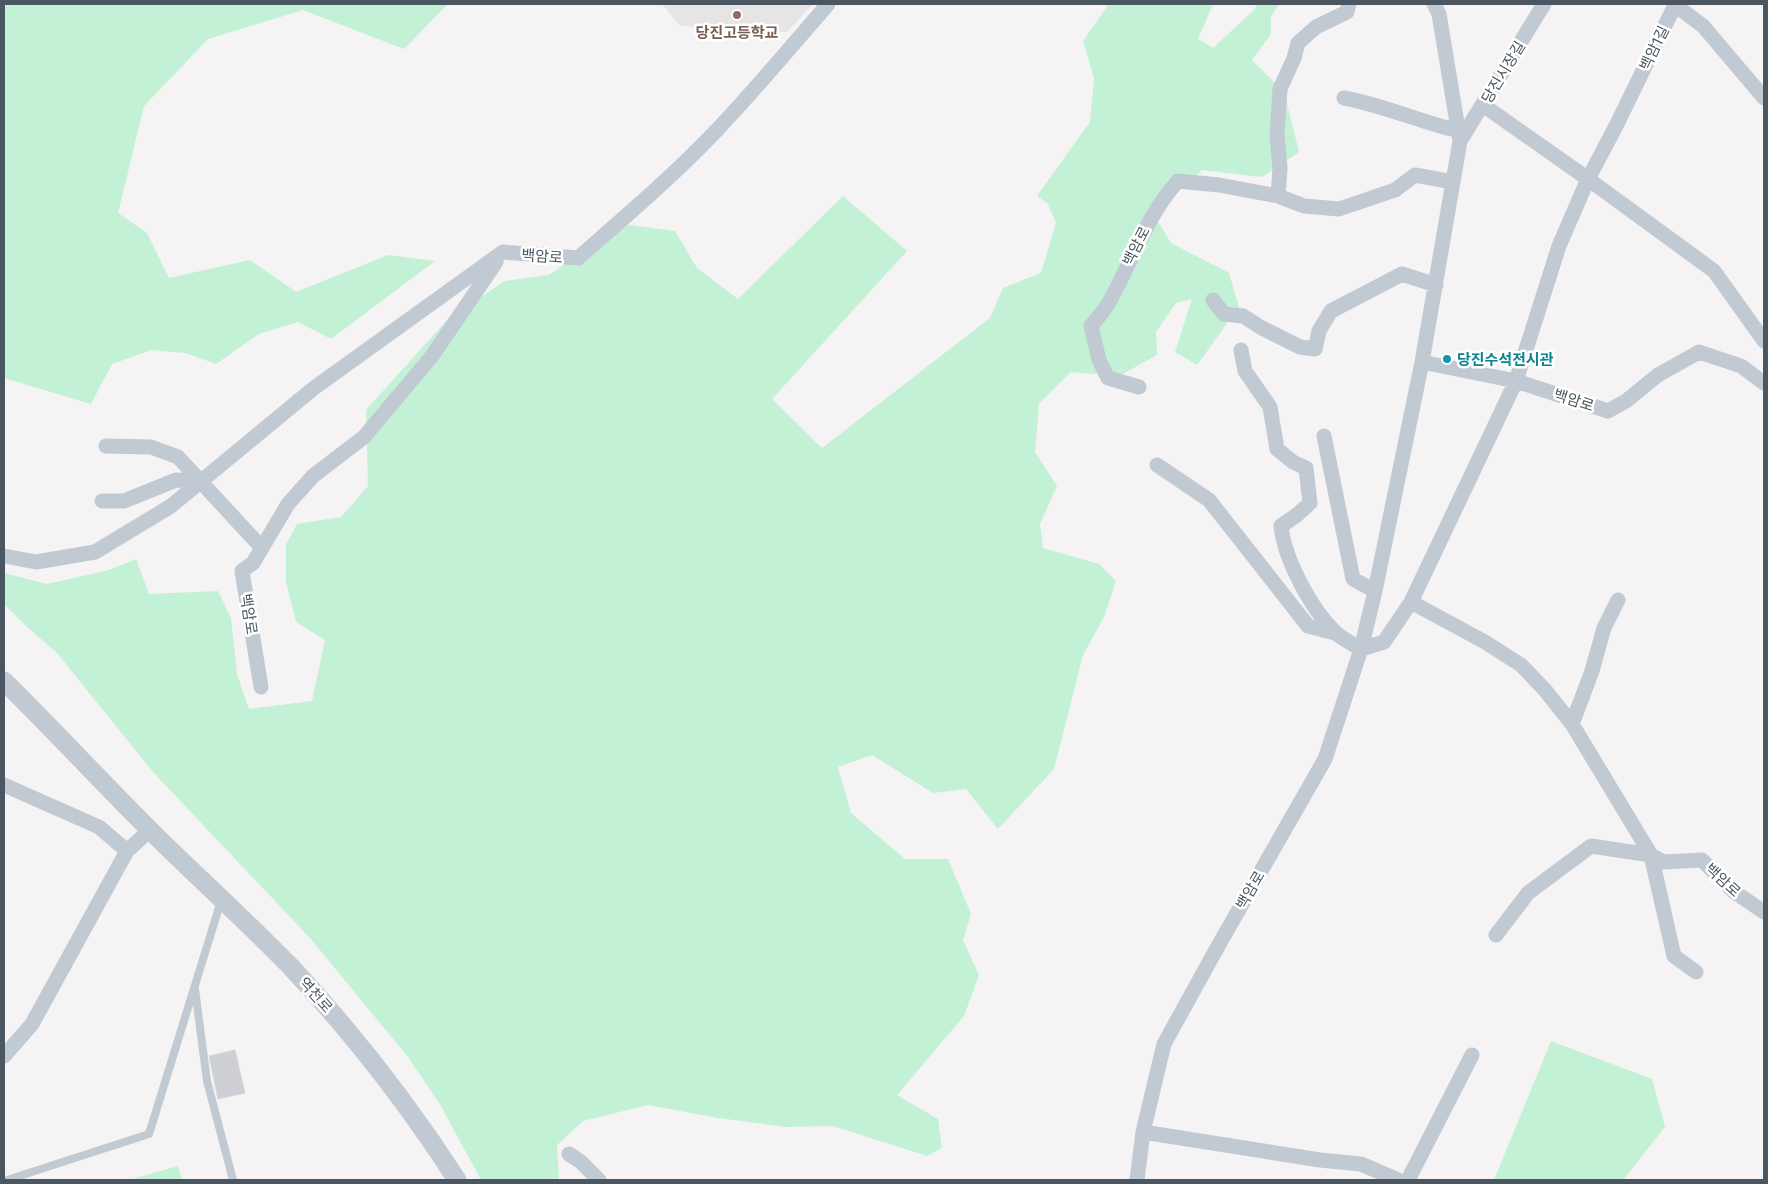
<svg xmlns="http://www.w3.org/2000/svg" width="1768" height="1184" viewBox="0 0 1768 1184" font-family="Inter,'Noto Sans KR',sans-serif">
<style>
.education{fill:#e6e4e5}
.green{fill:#c3f1d5}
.building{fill:#cdcfd5;stroke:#d7d9de}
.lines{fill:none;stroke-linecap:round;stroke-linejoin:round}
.service{stroke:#c1cad2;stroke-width:8}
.minor{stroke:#c1cad2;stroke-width:15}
.tertiary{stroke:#c1cad2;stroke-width:19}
.education-dot{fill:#8d6e63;stroke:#fff;stroke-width:2}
.culture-dot{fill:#0f9aa8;stroke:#fff;stroke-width:2}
.labels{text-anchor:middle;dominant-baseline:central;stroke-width:5;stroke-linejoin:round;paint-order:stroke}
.education-label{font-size:15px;font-weight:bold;fill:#785e54;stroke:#fff}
.street-label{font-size:15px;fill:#4a5661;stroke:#fff}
.culture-label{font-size:15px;font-weight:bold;fill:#0d838f;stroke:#fff;text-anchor:start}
</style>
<rect width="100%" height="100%" fill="#f5f3f3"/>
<path class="education" d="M 662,4 L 813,4 L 787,32 L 680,26 Z"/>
<path class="green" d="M 4,4 L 448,4 L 404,49 L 303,10 L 208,39 L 144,106 L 118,213 L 147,233 L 169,278 L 250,260 L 296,292 L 388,255 L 435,261 L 331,339 L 298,322 L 259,334 L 216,364 L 186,353 L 151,350 L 112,364 L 91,404 L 4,378 Z
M 1109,4 L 1213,4 L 1198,39 L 1213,48 L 1254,10 L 1257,4 L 1279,4 L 1271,16 L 1271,34 L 1252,60 L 1284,92 L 1299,152 L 1262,177 L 1202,170 L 1153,213 L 1171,243 L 1229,273 L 1239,307 L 1197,365 L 1175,352 L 1192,299 L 1176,303 L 1156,332 L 1157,355 L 1119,376 L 1071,372 L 1039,404 L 1035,452 L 1057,486 L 1040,524 L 1043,548 L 1099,564 L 1116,581 L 1104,617 L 1083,655 L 1054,769 L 998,829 L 966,789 L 933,793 L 872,755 L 838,767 L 851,813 L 905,859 L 948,859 L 971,914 L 963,940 L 979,975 L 964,1016 L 897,1095 L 938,1119 L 942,1148 L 927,1156 L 833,1126 L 786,1127 L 718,1118 L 648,1105 L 583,1121 L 557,1145 L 559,1180 L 481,1180 L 441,1106 L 408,1057 L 310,938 L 153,772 L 57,653 L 25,625 L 4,604 L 4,573 L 47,584 L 109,570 L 136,559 L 149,594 L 218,591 L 231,618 L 237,674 L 249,709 L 312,701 L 325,640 L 296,622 L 286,582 L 286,544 L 297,524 L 341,517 L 368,486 L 366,410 L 448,319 L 505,281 L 549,275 L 622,224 L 675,231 L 697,268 L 738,299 L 843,196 L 907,251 L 772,399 L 822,448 L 990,318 L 1003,288 L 1041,273 L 1056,223 L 1048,204 L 1037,196 L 1090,122 L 1094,78 L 1083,41 Z
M 1551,1041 L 1652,1079 L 1665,1127 L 1623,1180 L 1494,1180 Z
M 178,1166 L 182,1180 L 129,1180 Z"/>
<path class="building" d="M 235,1050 L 245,1093 L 218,1099 L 209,1056 Z"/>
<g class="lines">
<path class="service" d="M 195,989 L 207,1081 L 233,1180
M 7,1180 L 149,1134 L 221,901"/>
<path class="minor" d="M 1344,98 C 1383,105 1420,122 1459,131
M 1764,98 L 1703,26 L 1675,5 L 1616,126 L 1588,179 L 1714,271 L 1764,341
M 1460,141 L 1544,4
M 1278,196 L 1280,168 L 1277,134 L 1280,89 L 1294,58 L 1298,43 L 1316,27 L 1347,12 L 1349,4
M 503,252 L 578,258 C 625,217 672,177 715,132 C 754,91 791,47 828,4
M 1213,300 L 1224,314 L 1243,316 L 1262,328 L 1300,347 L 1315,349 L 1319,331 L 1331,311 L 1402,274 L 1436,285
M 1241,350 L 1245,371 L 1270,407 L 1277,449 L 1293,462 L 1306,468 L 1310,503 L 1298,514 L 1281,526 C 1284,558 1311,609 1335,632 C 1342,639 1353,644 1361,649 L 1384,642 L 1411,602 L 1516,381 L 1559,246 L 1588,179 L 1483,105
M 1422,362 L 1516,381 L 1608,411 L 1626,401 L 1658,375 L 1699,352 L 1741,366 L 1764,383
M 1139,387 L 1108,378 L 1099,360 L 1091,326 C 1097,319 1103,312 1108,304 C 1132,263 1145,217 1178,181 L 1219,185 L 1278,196 L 1304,206 L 1339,209 L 1395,190 L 1415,175 L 1453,182
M 1324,436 L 1353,579 L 1375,591
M 106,446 L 151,447 L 178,457 L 262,548 L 253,563 L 242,571 L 261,687
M 1157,465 L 1209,500 L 1308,626 L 1335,633
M 102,501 L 124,501 L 176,480 L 201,481
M 262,548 L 288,504 L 313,476 L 364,437 L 432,356 L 496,262
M 4,556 L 36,562 L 95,552 L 171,506 L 314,388 L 503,252
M 1411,602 L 1485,642 L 1521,665 L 1545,690 L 1572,724 L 1651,855 L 1674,956 L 1696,972
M 1572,724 L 1592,671 L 1604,628 L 1618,600
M 4,785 L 99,827 L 127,851
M 1496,935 L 1528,893 L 1591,846 L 1651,855 L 1664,862 L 1702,860 L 1733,891 L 1764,912
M 4,1056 L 32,1024 L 127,851 L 150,830
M 1143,1132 L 1320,1160 L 1361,1164 L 1398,1180
M 569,1154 L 581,1162 L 599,1180
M 1137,1180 L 1143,1132 L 1164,1044 L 1217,948 L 1325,759 L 1361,649 L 1375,591 L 1422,362 L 1460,141 L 1439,14 L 1434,4
M 1408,1180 L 1472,1055"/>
<path class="tertiary" d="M 4,681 C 57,733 107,788 160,840 C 203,882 248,923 290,966 C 352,1032 408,1104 457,1180"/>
</g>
<circle class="education-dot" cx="737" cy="15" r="5"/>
<circle class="culture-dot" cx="1447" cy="359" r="5"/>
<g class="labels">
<g class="education-label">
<text x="737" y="32">당진고등학교</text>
</g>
<g class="street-label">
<text transform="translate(1654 48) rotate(-64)">백암1길</text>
<text transform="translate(1503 72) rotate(-59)">당진시장길</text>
<text transform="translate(1136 246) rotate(-63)">백암로</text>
<text transform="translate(542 256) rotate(4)">백암로</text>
<text transform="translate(1574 400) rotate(18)">백암로</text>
<text transform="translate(249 614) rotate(81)">백암로</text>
<text transform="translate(1723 880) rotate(42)">백암로</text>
<text transform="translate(1250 890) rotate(-60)">백암로</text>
<text transform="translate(316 995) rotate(48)">역천로</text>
</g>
<g class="culture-label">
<text x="1457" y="359">당진수석전시관</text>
</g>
</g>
<rect width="1768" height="1184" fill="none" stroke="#4a5661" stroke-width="10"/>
</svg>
